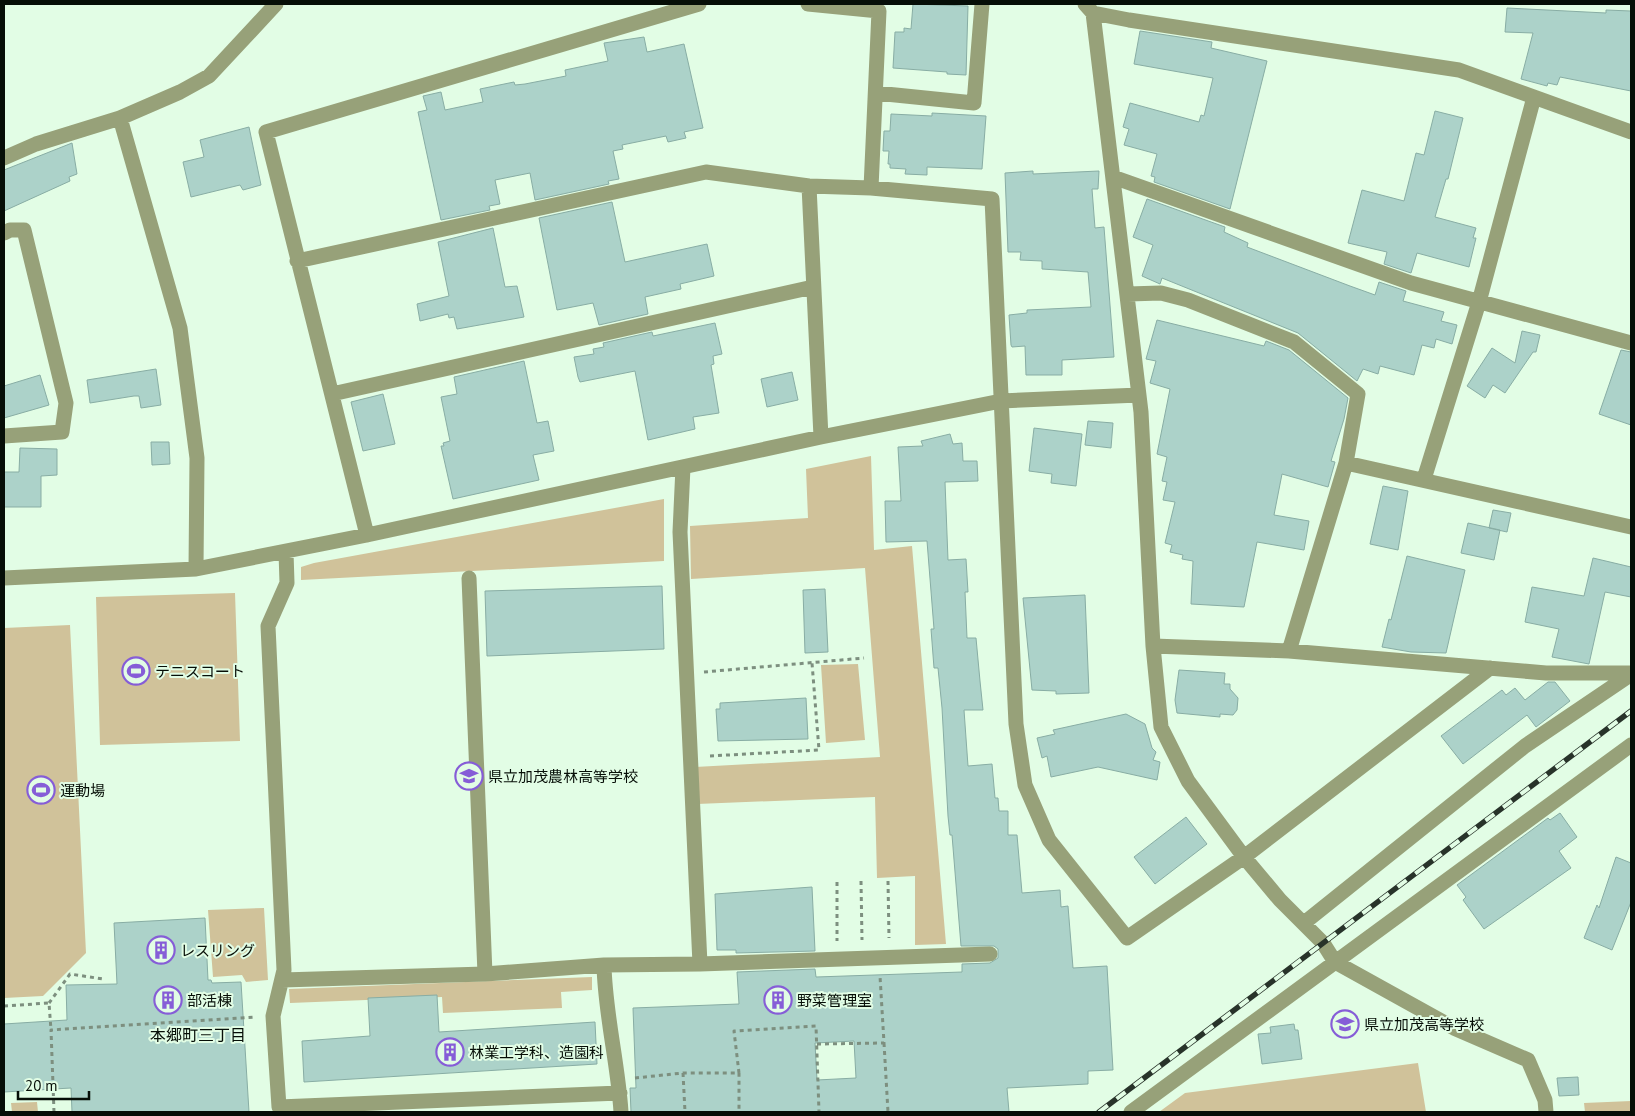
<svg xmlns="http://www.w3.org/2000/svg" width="1635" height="1116" viewBox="0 0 1635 1116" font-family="'PT Sans','Noto Sans JP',sans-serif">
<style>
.green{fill:#d0c29a}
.building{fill:#acd2c9;stroke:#88ada4;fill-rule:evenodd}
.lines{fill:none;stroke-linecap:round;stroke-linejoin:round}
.path{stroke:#7d8f7f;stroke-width:3;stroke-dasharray:4 4;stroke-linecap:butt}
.minor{stroke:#97a179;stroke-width:15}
.rail-casing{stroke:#28332a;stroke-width:5.5}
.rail{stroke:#e2fde5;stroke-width:4;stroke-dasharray:11;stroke-linecap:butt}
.labels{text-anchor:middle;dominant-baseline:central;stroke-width:4;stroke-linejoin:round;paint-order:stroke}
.poi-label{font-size:15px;fill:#060e07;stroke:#e2fde5;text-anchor:start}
.neighbourhood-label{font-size:16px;fill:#060e07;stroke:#e2fde5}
</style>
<rect width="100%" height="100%" fill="#e2fde5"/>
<path class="green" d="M 871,456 L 874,550 L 912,546 L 946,944 L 915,945 L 915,876 L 877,878 L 875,797 L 697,804 L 695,767 L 880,757 L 865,568 L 691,579 L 690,526 L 808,518 L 806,469 Z
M 664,499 L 664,561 L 301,580 L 301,567 L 314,563 Z
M 235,593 L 240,741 L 100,745 L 96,597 Z
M 70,625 L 86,953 L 43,996 L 4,998 L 4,628 Z
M 858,664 L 865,740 L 826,743 L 821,665 Z
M 264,908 L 268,980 L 246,982 L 242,975 L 213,977 L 208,910 Z
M 592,977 L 592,990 L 561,992 L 562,1008 L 443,1013 L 442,997 L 290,1003 L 289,989 Z
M 1418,1063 L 1426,1112 L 1159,1112 L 1185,1093 Z
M 1631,1101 L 1631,1112 L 1585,1112 L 1584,1103 Z
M 37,1102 L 38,1112 L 12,1112 L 11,1103 Z"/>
<path class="building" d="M 913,4 L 968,6 L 966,75 L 947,74 L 947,72 L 893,68 L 895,32 L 904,32 L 904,28 L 911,29 Z
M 1507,8 L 1606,13 L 1606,10 L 1631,11 L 1631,91 L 1560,77 L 1557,85 L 1548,83 L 1547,86 L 1521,79 L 1533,33 L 1505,32 Z
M 1140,31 L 1212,42 L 1211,48 L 1267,61 L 1230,209 L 1154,182 L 1155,177 L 1151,176 L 1157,154 L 1124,145 L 1129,129 L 1123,127 L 1130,103 L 1199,122 L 1201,115 L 1204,116 L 1213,78 L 1134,64 Z
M 644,37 L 647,52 L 684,44 L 703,128 L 684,132 L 686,138 L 668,142 L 666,136 L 622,145 L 623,149 L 613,151 L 619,179 L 608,181 L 609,184 L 535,200 L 530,173 L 495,180 L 500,204 L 489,206 L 490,210 L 441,220 L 418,112 L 427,110 L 423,96 L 441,92 L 445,110 L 483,102 L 480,89 L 514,82 L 515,85 L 525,84 L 566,76 L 565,70 L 608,61 L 604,43 Z
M 1435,111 L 1463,118 L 1448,179 L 1446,179 L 1435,217 L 1476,228 L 1473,238 L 1476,238 L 1469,267 L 1417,253 L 1411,273 L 1384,264 L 1387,252 L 1348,243 L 1362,190 L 1404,201 L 1416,153 L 1424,155 Z
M 932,113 L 986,116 L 982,169 L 927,167 L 927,175 L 905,174 L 906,169 L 890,168 L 890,164 L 888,164 L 889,151 L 883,151 L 884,131 L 890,131 L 891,114 L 932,116 Z
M 249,127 L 261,185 L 243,190 L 240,185 L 191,197 L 183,162 L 204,157 L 200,140 Z
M 72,143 L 77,174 L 69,177 L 70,181 L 4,211 L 4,170 Z
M 1033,171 L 1033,174 L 1099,171 L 1098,189 L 1092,189 L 1095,228 L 1104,227 L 1114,357 L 1062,360 L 1062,375 L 1026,375 L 1025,346 L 1012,347 L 1011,345 L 1009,315 L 1027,313 L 1027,310 L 1091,307 L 1088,272 L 1042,269 L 1042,261 L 1020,260 L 1021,252 L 1008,252 L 1005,173 Z
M 1147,199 L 1225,227 L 1224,232 L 1248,243 L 1247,247 L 1350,286 L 1375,295 L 1379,282 L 1406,291 L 1403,301 L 1444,312 L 1441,321 L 1457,325 L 1452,344 L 1436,339 L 1434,348 L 1422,345 L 1414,375 L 1380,366 L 1378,374 L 1363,369 L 1357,381 L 1298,333 L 1162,278 L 1160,284 L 1142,276 L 1153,245 L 1133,237 Z
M 612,202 L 625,262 L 707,244 L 714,276 L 680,284 L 681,289 L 645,297 L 648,314 L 599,325 L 593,303 L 557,310 L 539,218 Z
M 493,228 L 505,287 L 517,286 L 524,317 L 457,329 L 454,317 L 449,318 L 448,314 L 420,321 L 417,304 L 449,296 L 438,242 Z
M 1157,320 L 1264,346 L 1266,341 L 1289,350 L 1348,398 L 1344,419 L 1331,461 L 1335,462 L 1328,487 L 1282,474 L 1274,515 L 1309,521 L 1304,550 L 1257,542 L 1244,607 L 1191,604 L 1193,561 L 1182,559 L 1183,555 L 1170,552 L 1172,545 L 1165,543 L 1175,502 L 1163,500 L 1167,482 L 1162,481 L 1167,457 L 1157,454 L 1170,389 L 1150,383 L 1156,361 L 1146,359 Z
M 715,323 L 722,354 L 713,356 L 714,364 L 711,365 L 719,413 L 693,417 L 695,429 L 648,440 L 635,371 L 580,382 L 578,377 L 574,357 L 594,354 L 593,349 L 604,347 L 603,343 L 652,332 L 653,336 Z
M 1522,331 L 1540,335 L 1536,352 L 1533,352 L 1505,393 L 1493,385 L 1485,398 L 1467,386 L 1492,348 L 1515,363 Z
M 1621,350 L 1631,352 L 1631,425 L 1599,414 Z
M 524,361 L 537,423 L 548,421 L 554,451 L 533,455 L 539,480 L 453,499 L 441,446 L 444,446 L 443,443 L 450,441 L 441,397 L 457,394 L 454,377 Z
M 156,369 L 161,405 L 141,408 L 139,396 L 134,396 L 90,403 L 87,380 Z
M 792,372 L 798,400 L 767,407 L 761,379 Z
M 40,375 L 49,405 L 4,418 L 4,386 Z
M 383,394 L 395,444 L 363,451 L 351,402 Z
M 1088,421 L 1113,423 L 1111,448 L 1085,445 Z
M 1034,428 L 1082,434 L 1076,486 L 1051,483 L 1052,474 L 1029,471 Z
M 950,434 L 953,444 L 962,443 L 963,461 L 977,461 L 978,481 L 945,482 L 948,560 L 966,559 L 968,592 L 965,592 L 967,638 L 976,638 L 980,681 L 983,710 L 964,710 L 968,766 L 992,764 L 995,798 L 998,798 L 999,811 L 1008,811 L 1008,835 L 1017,835 L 1022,893 L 1060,890 L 1061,907 L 1068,906 L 1073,968 L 1107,966 L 1113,1070 L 1088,1071 L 1088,1084 L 1007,1088 L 1009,1112 L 631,1112 L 630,1088 L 636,1088 L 633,1008 L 739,1004 L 737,972 L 815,969 L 816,977 L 962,972 L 962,964 L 990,963 L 998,958 L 998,949 L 994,946 L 961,946 L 952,835 L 950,835 L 948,816 L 942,708 L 938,668 L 934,668 L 931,629 L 934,629 L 927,541 L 886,542 L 885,501 L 901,501 L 898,447 L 923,446 L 921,441 ZM 854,1041 L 856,1078 L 817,1080 L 815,1043 Z
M 151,442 L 169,442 L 170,464 L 152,465 Z
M 20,448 L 57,449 L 57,475 L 41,476 L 41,507 L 4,507 L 4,472 L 19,472 Z
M 1383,486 L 1408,491 L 1398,550 L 1370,544 Z
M 1493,510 L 1511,513 L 1507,532 L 1489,528 Z
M 1468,523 L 1500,530 L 1494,560 L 1461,553 Z
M 1407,556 L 1465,570 L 1446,653 L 1411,652 L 1382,647 L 1389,619 L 1391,620 Z
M 1593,558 L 1631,567 L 1631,597 L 1605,592 L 1589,664 L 1552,657 L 1559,629 L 1525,622 L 1532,587 L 1584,596 Z
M 662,586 L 664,649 L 487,656 L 485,591 Z
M 825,589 L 828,652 L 805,653 L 803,590 Z
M 1085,595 L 1089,693 L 1056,694 L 1056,691 L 1032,690 L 1023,598 Z
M 1179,670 L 1225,673 L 1224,684 L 1230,684 L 1230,689 L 1238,698 L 1237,710 L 1233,715 L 1220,714 L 1220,717 L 1177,713 L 1175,700 Z
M 1548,682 L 1555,682 L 1570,701 L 1536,727 L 1527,715 L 1463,764 L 1441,736 L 1502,690 L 1506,695 L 1515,688 L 1525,700 Z
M 806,698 L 808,739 L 718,741 L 716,709 L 720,709 L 720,703 Z
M 1126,714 L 1145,724 L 1152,748 L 1156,752 L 1153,760 L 1160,762 L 1157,780 L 1098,767 L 1051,777 L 1047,756 L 1042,758 L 1037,738 L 1055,734 L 1053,730 Z
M 1560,813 L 1577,837 L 1559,851 L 1571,868 L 1484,929 L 1463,900 L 1466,897 L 1457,885 L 1548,818 L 1550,820 Z
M 1186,817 L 1207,844 L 1155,884 L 1134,857 Z
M 1616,857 L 1631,863 L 1631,902 L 1612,950 L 1584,938 L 1597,905 L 1599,908 Z
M 812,887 L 815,951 L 736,953 L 736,950 L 717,950 L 715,894 Z
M 205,918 L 208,980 L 211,980 L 212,983 L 241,982 L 249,1112 L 72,1112 L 71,1088 L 4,1092 L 4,1024 L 67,1020 L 66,985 L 117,984 L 114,923 Z
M 437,995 L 439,1032 L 595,1022 L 597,1064 L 304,1082 L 302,1041 L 370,1036 L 368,998 Z
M 1294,1024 L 1295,1030 L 1298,1030 L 1302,1059 L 1262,1064 L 1258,1034 L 1271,1033 L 1270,1027 Z
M 1578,1077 L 1579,1095 L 1559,1096 L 1557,1078 Z"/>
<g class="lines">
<path class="path" d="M 704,672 L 864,658
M 710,756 L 819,750 L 812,663
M 861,881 L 862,940
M 888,881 L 889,938
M 837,882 L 837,941
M 49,1003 L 70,974 L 103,979
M 4,1006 L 49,1003 L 51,1030
M 884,1043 L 888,1112
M 817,1044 L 884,1043 L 880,976
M 683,1073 L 685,1112
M 739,1073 L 734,1031 L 816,1026 L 819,1112
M 635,1078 L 683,1073 L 739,1073 L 739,1112
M 54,1112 L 51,1030 L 255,1017"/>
<path class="minor" d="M 808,4 L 879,11 L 871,188
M 1085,4 L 1093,13 L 1129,20 L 1459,70 L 1631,132
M 1093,13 L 1141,412 L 1153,646 L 1161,727 L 1188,781 L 1244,857 L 1280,900 L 1323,943 L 1335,962 L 1454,1028 L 1528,1060 L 1545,1100 L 1546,1112
M 876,93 L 974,103 L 982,4
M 120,118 L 180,328 L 197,458 L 196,569
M 4,158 L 36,144 L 120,118 L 180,92 L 209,76 L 276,4
M 1113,177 L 1411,283 L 1631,343
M 809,186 L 821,437
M 4,233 L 10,230 L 24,230 L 66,403 L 62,432 L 4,436
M 297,261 L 706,172 L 809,186 L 871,188 L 992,199 L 1016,724 L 1025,785 L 1049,840 L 1127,938 L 1244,857 L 1490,668
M 1128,294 L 1161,293 L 1188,300 L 1294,342 L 1358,394 L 1346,463 L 1289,651
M 332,394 L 813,287
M 1346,463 L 1631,527
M 683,467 L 680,532 L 700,964
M 1424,479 L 1479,302 L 1534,97
M 367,535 L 266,132 L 699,4
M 286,552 L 287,583 L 268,626 L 284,970 L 273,1016 L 279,1107 L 620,1093
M 4,578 L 196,569 L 367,535 L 821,437 L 1001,401 L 1139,395
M 469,578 L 485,974
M 1153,646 L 1289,651 L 1546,673 L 1631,673
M 1304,923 L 1525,746 L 1630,675
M 604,965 L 700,964 L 990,954
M 282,980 L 485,974 L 604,965 C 605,1014 618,1063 621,1112
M 1131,1112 L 1631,745"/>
<g class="rail-casing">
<path id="rail" d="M 1099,1112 L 1631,711"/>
</g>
<use href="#rail" class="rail"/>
</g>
<defs>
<g id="stadium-ring" transform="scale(1.4375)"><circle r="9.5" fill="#e2fde5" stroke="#865dd7" stroke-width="1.5"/><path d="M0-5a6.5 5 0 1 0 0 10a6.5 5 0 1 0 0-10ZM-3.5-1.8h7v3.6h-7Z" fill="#865dd7"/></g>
<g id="school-ring" transform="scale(1.4375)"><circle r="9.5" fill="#e2fde5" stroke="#865dd7" stroke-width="1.5"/><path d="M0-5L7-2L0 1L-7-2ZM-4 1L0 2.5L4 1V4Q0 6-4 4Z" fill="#865dd7"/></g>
<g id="building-ring" transform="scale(1.4375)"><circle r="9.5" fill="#e2fde5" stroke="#865dd7" stroke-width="1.5"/><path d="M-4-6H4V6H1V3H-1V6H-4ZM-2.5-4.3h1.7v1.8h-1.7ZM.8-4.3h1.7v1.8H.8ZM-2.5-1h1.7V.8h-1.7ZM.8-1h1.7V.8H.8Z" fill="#865dd7"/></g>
</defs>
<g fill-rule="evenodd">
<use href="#stadium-ring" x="136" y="671"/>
<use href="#school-ring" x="469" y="776"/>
<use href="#stadium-ring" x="41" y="790"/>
<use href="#building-ring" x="161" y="950"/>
<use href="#building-ring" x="168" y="1000"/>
<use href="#building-ring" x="778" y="1000"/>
<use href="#school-ring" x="1345" y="1024"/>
<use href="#building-ring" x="450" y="1052"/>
</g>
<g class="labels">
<g class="poi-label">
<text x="155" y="671">テニスコート</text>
<text x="488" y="776">県立加茂農林高等学校</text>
<text x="60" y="790">運動場</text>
<text x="180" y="950">レスリング</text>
<text x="187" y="1000">部活棟</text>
<text x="797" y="1000">野菜管理室</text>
<text x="1364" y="1024">県立加茂高等学校</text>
<text x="469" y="1052">林業工学科、造園科</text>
</g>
<g class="neighbourhood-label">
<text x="198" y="1035">本郷町三丁目</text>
</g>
</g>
<rect width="1635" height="1116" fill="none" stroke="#060e07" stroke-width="10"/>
<path d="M18 1091v8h71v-8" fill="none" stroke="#060e07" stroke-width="2.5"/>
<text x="25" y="1091" font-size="15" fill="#060e07" stroke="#e2fde5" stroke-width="4" paint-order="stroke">20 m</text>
</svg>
